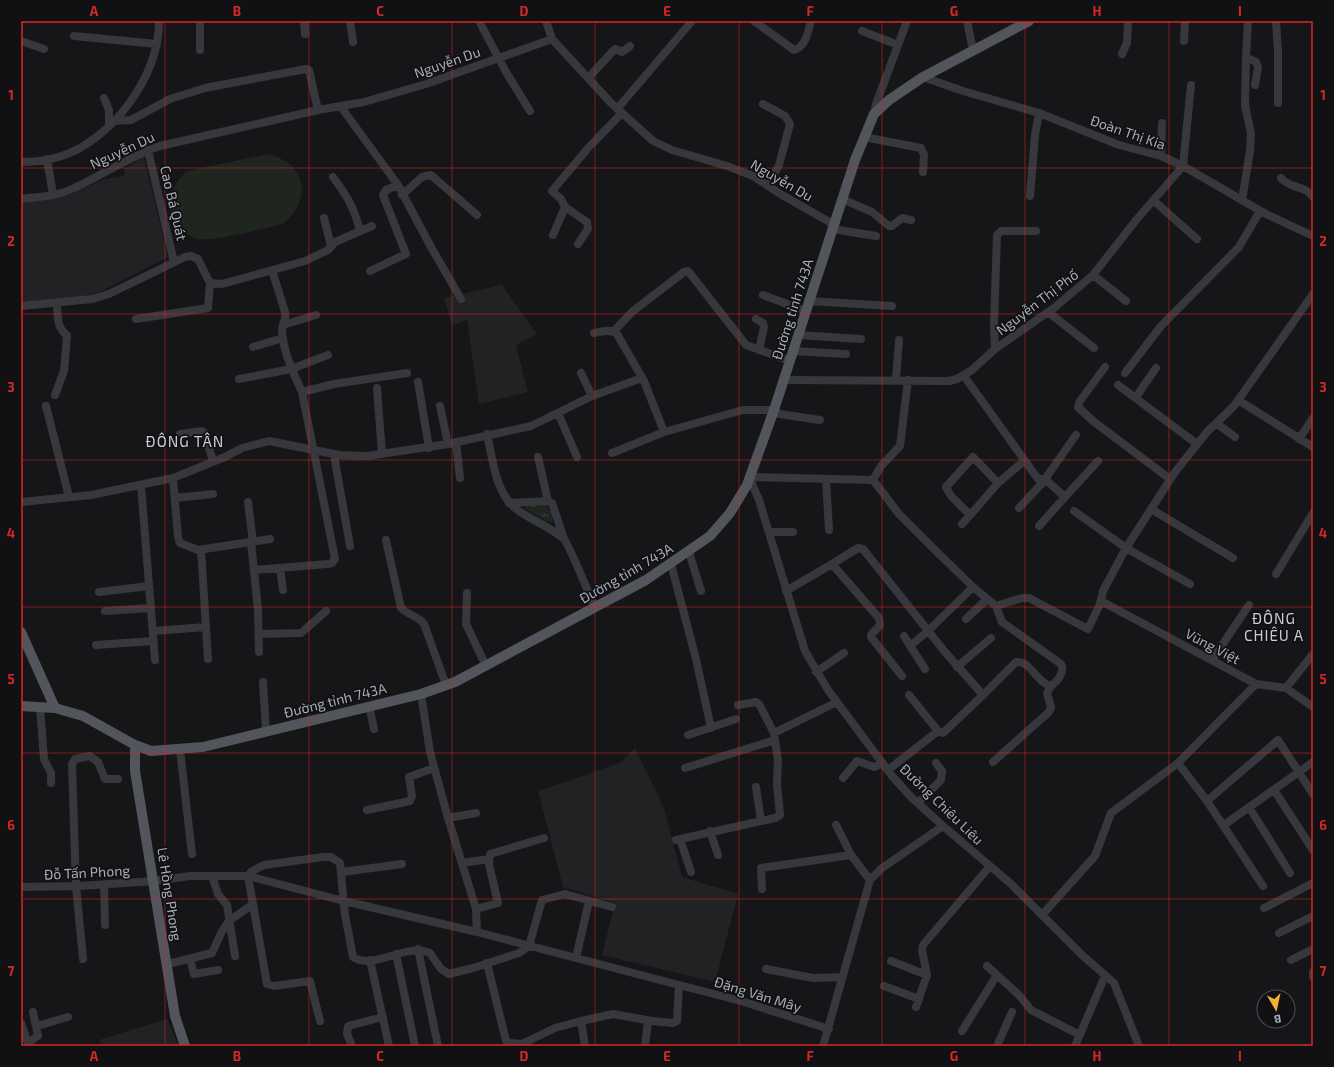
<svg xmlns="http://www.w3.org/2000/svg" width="1334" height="1067" viewBox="0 0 1334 1067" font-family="'Exo 2',sans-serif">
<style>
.built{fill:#222225}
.grass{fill:url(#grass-tufts)}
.garden{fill:#1e261f}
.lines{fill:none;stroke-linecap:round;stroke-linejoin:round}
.minor{stroke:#37383d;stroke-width:8}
.major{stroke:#53555c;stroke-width:10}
.grid{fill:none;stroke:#d62828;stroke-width:1;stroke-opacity:0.55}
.labels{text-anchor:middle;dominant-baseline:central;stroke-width:3.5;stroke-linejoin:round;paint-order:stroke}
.street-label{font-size:14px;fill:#a8adb8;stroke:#111113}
.neighbourhood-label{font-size:15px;letter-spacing:1px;fill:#c9ccd4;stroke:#111113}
.neatline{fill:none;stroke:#d62828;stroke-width:1.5}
.grid-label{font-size:13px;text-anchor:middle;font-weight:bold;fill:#d62828}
</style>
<defs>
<pattern id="grass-tufts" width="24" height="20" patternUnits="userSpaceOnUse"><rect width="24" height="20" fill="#1e261f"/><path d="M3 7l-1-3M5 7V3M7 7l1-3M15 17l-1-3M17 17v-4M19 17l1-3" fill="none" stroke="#3c433d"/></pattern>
</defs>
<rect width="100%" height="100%" fill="#161618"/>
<path class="built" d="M 144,157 L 168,257 L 104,290 L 84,297 L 21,302 L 21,202 L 67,196 L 104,179 L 125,176 L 124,169 Z
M 502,285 L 537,334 L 516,345 L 528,392 L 479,404 L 467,320 L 452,325 L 444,298 Z
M 635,748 L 664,808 L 682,877 L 738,894 L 715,982 L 602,955 L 615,903 L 563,887 L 538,791 L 620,763 Z
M 167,1019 L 179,1046 L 102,1046 L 99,1040 Z"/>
<path class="grass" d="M 545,505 C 550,508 554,517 552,522 L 548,522 L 524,508 L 527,506 Z"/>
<path class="garden" d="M 268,154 C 308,164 312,199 283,224 C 266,228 211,242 198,239 C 183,235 169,221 170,206 C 170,193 177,179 187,171 Z"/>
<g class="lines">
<path class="minor" d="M 304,21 L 305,34
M 350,21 L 353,42
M 479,21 L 506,72 L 530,111
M 546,21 L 552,39
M 754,21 L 794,50 C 806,47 808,31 811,21
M 967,21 L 973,50
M 1248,21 L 1246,57 L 1256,62 L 1258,67 L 1255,85
M 1276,21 L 1278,50 L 1278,103
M 862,31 L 898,45
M 74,36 L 157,44
M 21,41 L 44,49
M 1184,41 L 1185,21
M 200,50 L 200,21
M 1122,54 L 1127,43 L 1128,21
M 589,77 L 615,49 L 622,52 L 630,46
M 923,77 L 963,91 L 1039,113 L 1119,145 L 1161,156 L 1183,166 L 1266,214 L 1313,236
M 104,98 L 109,110 L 109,125
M 763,104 L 785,116 L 790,124 L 779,165 L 768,186
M 341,107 L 398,185 L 431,247 L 461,299
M 617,109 L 692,21
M 874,114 L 876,104 L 907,21
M 114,121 L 131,120 L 170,99 L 205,88 L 306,69 L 309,70 L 318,110
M 864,137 L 921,148 L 924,155 L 923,172
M 148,150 L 174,262
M 1161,156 L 1162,123
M 47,159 L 53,195
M 21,162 C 41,162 62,158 80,148 C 123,123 159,71 159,21
M 333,177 C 347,196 354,207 360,231
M 1281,178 C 1290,189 1305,185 1313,197
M 402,195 L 422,177 L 431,175 L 477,215
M 1030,196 L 1035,135 L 1039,113
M 21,199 C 38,197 57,196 72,189 C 102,175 129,157 160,146 L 318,110 L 364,102 L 426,84 L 552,39 L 611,103 L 653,141 L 672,150 L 727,166 L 753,176 L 782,195 L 833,224
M 842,199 L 872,212 L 889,226 L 892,226 L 902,218 L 911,220
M 1153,200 L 1197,239
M 1242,200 L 1250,151 L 1251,134 L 1245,105 L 1246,57
M 565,207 L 587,222 L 588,229 L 578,244
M 324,218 L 331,246
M 832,229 L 876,236
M 553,235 L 565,207 L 561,199 L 552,191 L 589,147 L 622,113
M 370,271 L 406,254 L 383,195 L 386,190 L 398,185
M 1093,275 L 1126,301
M 763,295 L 806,311
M 808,301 L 892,306
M 21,306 L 92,299 L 109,294 L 185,257 L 191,256 L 198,259 L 210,283 L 222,284 L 305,261 L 328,250 L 335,242 L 372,226
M 1048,312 L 1094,348
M 136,319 L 208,308 L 210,283
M 756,319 L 763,323 L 764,327 L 759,350
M 283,325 L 316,315
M 614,331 L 633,311 L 684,272 L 688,271 L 746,345 L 790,361
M 594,333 C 601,332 611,328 617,334 L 644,381 L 664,432 L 743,410 L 774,410
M 798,335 L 861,339
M 253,347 L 283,338
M 995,349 L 994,324 L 997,235 L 1001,231 L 1036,231
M 793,351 L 846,354
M 1105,367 L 1080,401 L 1078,407 L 1093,421 L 1170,479
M 581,373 L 592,396
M 1125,373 L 1161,326 L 1239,247 L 1260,211
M 964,376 L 1038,479 L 1045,479 L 1076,435
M 239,379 L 291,369 L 328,355
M 896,379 L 899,340
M 784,380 L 949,381 L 957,379 L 972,370 L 995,349 L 1054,308 L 1093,275 L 1137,219 L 1183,166 L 1191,85
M 418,382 L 429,448
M 1118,385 L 1197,444
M 377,388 L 382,454
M 302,392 L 334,384 L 407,373
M 55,395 L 64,371 L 67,335 C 56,328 58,315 57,303
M 1136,397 L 1156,368
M 1238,400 L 1313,447
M 46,406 L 69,497
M 440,406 L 448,444
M 558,413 L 577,457
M 773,413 L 820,420
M 1216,423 L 1235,437
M 180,434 L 202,431 L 205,433 L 213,462
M 487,434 C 493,460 495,495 519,511 C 533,521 550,527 563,538 C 569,543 590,597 595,608
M 1299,439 L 1313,418
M 456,442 L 460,478
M 612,453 L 664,432
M 334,455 L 350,546
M 538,457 L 548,501
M 750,477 L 873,480 L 899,514 L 935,550 L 973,587 L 996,606 L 1002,622 L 1061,664 C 1065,672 1058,681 1051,686 C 1038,684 1030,660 1016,662 L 983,695
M 173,478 L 178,537 L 180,543 L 198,550 L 270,539
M 750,479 L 759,500 L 805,651 L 828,690 L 892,776 L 911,797 L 943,826 L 1010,883 L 1082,955 L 1114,983 L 1139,1046
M 826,479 L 829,530
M 1045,479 L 1065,497 L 1098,461
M 873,480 L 881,466 L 900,446 L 908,380
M 998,483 L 1024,461
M 141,485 L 155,660
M 175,498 L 213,494
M 21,502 L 91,495 L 173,478 L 225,457 L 242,448 L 269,441 L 339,455 L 367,456 L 448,444 L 531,426 L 592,396 L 642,378
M 248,502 L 253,542
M 509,503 L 548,501 L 552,503 L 564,539
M 1019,508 L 1045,480
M 1151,509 L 1233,558
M 1074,511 L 1126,548 L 1190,584
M 962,524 C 974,511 986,497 998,483 L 973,457 L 946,487 L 951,496 L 970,515
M 1039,526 L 1065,497
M 769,532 L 793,532
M 386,540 L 401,608 C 408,615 418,616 424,624 L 446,685
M 251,542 L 258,610 L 259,652
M 201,550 L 208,659
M 689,552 L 701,591
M 671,564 L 696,659 L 711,728
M 832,564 L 858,548 L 863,549 L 945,652 L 983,695 L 943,733 L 938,731 L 909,695
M 280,568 L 283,590
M 254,570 L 327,564 L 332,563 L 335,559 L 302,392 C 293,372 283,352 282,330 C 282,323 287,319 285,312 L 272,270
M 1276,574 L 1313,513
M 786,591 L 832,564 L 879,618 L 880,625 L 871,635 L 871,637 L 902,676
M 99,592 L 149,586
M 467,593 L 466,624 L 486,666
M 1101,601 L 1256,684 L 1286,688 L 1313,707
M 996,606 L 1022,598 L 1029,598 L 1088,629 L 1100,604 L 1103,591 L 1126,548 L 1175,472 L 1207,432 L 1234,406 L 1313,294
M 105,611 L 151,608
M 966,619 L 987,599
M 153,631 L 206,627
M 259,634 L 301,633 L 326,611
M 904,636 L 925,669
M 96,645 L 153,641
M 910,646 L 928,631 L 973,587
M 1212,660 L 1249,605
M 957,667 L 991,638
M 816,672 L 844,653
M 263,682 L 266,731
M 1286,688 L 1313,654
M 421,694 L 430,752 L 448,818 L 476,813
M 369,706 L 374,729
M 40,707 L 44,759 L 51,773 L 51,783
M 774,733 L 837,702
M 688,735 L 736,719
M 180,750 L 192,854
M 993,762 L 1049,712 L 1051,707 L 1047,693 L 1051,686
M 1178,763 L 1207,801 L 1263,886
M 685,768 L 775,740
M 888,770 L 938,731
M 843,778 L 857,761 L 874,767 L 883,763
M 756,787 L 761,821
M 1274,790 L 1313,850
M 1207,801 L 1278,740 L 1313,794
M 918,803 L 941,780 L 942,771 L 936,763
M 1249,807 L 1290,873
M 367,810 L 410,801 L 412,796 L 409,777 L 434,768
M 448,818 L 476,909
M 836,825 L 851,855 L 870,880
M 1224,825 L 1313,762
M 710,831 L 718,855
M 680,839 L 691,872
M 676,840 L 775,818 L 780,815 L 777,784 L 778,760 L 774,733 L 759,704 L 756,702 L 738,705
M 462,863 L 489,859
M 342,872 L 402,864
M 212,876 L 218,894 L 227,905 L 235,956
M 104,885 L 105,925
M 21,887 L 80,886 L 154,881 L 190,876 L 248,876 L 344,901 L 477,932 L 679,985 L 677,1021 L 673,1023 L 652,1021 L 613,1014 L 581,1021 L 555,1028 L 522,1044 L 510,1043 L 506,1041 L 487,963
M 762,889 L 761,868 L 851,855
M 1264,908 L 1313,883
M 1042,915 L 1095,856 L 1111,813 L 1178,763 L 1256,684
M 477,932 L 476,909 L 498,903 L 489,864 L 490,854 L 544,838
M 1279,933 L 1313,916
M 418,949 L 438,1046
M 396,954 L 415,1046
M 576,958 L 589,901
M 83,959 L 76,886 L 72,764 L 75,759 L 90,756 L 98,762 L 105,779 L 118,779
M 190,959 L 194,974 L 218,970
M 370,960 L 389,1046
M 1291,960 L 1313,949
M 891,961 L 927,975
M 168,964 L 212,953 L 222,931 L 229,921 L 253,904
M 987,966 L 1019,995 L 1031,1010 L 1080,1035
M 766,969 L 813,978 L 842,977
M 1313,972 L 1313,977
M 679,985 L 741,1001 L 829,1029
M 884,986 L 919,999
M 916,1007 L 927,975 L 922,950 L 923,945 L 990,866
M 320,1021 L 310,981 L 274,986 L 267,984 L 248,876 L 252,871 L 264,865 L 323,857 L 331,857 L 340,863 L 345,915 L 353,957 C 373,971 407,942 430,953 L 441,969 L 449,974 L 473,968 L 519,953 L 529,946 L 542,900 L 565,894 L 612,907
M 581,1021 L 585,1046
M 21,1023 L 29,1046
M 37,1026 L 68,1017
M 962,1031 L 997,975
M 28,1043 L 38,1036 L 33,1012
M 352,1046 L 347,1034 L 348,1026 L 383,1017
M 645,1046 L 648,1021
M 823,1046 L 870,880 L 882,868 L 943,826
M 997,1046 L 1012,1012
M 1075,1046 L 1105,976"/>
<path class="major" d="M 21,632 L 55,708
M 21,706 L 55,708 L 83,716 L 135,745 L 151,751 L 203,747 L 421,694 L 455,682 L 646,580 L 710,536 L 730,513 L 747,485 L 774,410 L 855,160 L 874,114 L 889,100 L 923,77 L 1029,21
M 135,745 L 135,771 L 175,1016 L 185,1046"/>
</g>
<path class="grid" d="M 165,21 L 165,1046M 309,21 L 309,1046M 452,21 L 452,1046M 595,21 L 595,1046M 739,21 L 739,1046M 882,21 L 882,1046M 1025,21 L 1025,1046M 1169,21 L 1169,1046M 21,168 L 1313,168M 21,314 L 1313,314M 21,460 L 1313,460M 21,607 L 1313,607M 21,753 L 1313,753M 21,899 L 1313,899"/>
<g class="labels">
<g class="street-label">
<text transform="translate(447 62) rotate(-19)">Nguyễn Du</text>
<text transform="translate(1128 132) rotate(19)">Đoàn Thị Kia</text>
<text transform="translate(122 150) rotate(-25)">Nguyễn Du</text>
<text transform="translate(782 180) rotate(30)">Nguyễn Du</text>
<text transform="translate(174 203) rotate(77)">Cao Bá Quát</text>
<text transform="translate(1037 302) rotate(-37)">Nguyễn Thị Phố</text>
<text transform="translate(792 309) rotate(-72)">Đường tỉnh 743A</text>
<text transform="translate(626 573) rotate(-30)">Đường tỉnh 743A</text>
<text transform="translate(1213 646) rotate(28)">Vũng Việt</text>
<text transform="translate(335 700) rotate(-14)">Đường tỉnh 743A</text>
<text transform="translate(942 804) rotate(44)">Đường Chiêu Liêu</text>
<text transform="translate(87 872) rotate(-3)">Đỗ Tấn Phong</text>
<text transform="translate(170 894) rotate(81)">Lê Hồng Phong</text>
<text transform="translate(758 994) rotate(17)">Đặng Văn Mây</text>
</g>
<g class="neighbourhood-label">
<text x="185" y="441">ĐÔNG TÂN</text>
<text x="1274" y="618">ĐÔNG<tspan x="1274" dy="17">CHIÊU A</tspan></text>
</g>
</g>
<rect width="1334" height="1067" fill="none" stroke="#111113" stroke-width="44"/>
<g transform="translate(1276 1009) rotate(171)"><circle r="19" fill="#111113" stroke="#4d4f55"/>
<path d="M0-3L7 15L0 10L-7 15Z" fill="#f2b134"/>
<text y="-6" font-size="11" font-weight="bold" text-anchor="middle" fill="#a8adb8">B</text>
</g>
<rect x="22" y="22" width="1290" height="1023" class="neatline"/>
<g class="grid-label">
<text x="94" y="16">A</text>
<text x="237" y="16">B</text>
<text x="380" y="16">C</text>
<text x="524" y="16">D</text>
<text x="667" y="16">E</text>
<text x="810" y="16">F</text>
<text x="954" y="16">G</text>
<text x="1097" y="16">H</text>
<text x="1240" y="16">I</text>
<text x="11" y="100">1</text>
<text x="1323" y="100">1</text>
<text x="11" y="246">2</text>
<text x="1323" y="246">2</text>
<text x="11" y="392">3</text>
<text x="1323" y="392">3</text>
<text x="11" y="538">4</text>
<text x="1323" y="538">4</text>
<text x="11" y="684">5</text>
<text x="1323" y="684">5</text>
<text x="11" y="830">6</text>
<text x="1323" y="830">6</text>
<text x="11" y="976">7</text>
<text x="1323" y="976">7</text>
<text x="94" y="1061">A</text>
<text x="237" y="1061">B</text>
<text x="380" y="1061">C</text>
<text x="524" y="1061">D</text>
<text x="667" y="1061">E</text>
<text x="810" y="1061">F</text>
<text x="954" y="1061">G</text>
<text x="1097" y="1061">H</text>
<text x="1240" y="1061">I</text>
</g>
</svg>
